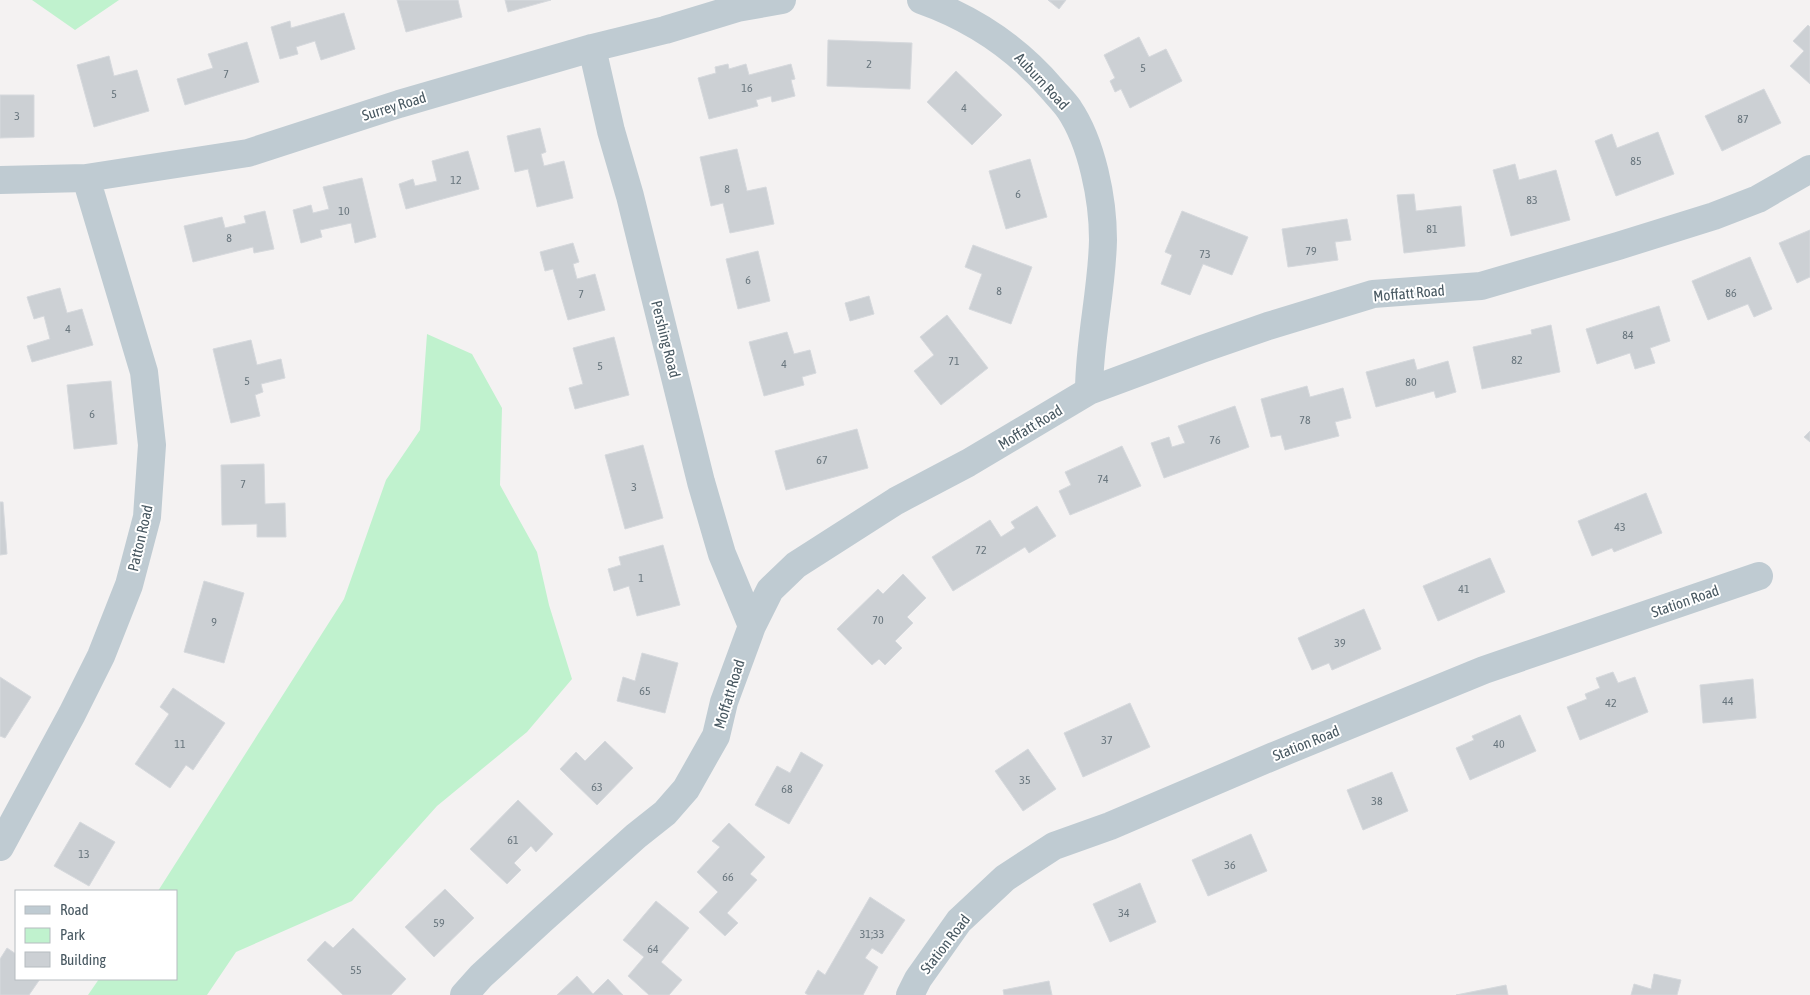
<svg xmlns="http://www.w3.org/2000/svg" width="1810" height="995" viewBox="0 0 1810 995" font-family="'Asap Condensed',sans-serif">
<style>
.green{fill:#c0f2ce}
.building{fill:#ccd0d4;stroke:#d6d9dd}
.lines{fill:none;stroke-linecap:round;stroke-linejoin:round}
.minor{stroke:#bfcbd2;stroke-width:28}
.labels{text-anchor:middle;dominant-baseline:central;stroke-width:4;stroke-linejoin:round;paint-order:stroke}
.number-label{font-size:12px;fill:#69767e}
.street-label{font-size:15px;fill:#485861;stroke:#fff}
</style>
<rect width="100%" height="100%" fill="#f4f2f2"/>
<path class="green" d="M 32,0 L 119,0 L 75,30 Z
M 427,334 L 472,354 L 502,408 L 500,485 L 537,552 L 549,605 L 572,679 L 527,732 L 437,806 L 352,901 L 236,952 L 207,995 L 88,995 L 99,979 L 176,979 L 176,891 L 158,891 L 344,599 L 386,480 L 420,430 Z"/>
<path class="building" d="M 397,0 L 458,0 L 462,17 L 406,32 Z
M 505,0 L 551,0 L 508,12 Z
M 1048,0 L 1066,0 L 1059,9 Z
M 344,13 L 355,49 L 321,60 L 315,41 L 296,47 L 298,54 L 280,59 L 271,27 L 290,21 L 291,28 Z
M 1808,25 L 1810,27 L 1810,84 L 1790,66 L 1804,51 L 1793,41 Z
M 1139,37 L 1149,57 L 1166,49 L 1182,81 L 1130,108 L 1121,89 L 1115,92 L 1110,81 L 1115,78 L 1104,55 Z
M 828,40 L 912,43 L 910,89 L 827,86 Z
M 247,42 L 259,82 L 185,105 L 177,79 L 213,68 L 208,54 Z
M 109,56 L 114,76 L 137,70 L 149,111 L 94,127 L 77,65 Z
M 728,64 L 729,69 L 746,64 L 749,75 L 791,64 L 795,79 L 791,80 L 795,96 L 772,102 L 771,96 L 756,100 L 758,106 L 709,119 L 698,78 L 716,73 L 715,67 Z
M 956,71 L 1002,115 L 972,145 L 927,102 Z
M 1764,89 L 1781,123 L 1722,151 L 1705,116 Z
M 0,95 L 34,95 L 34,137 L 0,138 Z
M 540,128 L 546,152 L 541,154 L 544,166 L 564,161 L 573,198 L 537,207 L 528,169 L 515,172 L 507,136 Z
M 1658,132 L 1674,174 L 1616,196 L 1595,141 L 1612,134 L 1617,148 Z
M 737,149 L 747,191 L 766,187 L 774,224 L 730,233 L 723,203 L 711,206 L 700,157 Z
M 468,151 L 479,189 L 406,209 L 399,184 L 413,179 L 415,186 L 437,181 L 432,161 Z
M 1030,159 L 1047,217 L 1006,229 L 989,171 Z
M 1515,164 L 1519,180 L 1556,170 L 1570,220 L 1511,236 L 1493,170 Z
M 362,178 L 376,237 L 355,243 L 351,223 L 320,230 L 322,237 L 301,243 L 293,210 L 311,205 L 313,213 L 329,209 L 323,187 Z
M 1414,194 L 1416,211 L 1461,206 L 1465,246 L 1404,253 L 1397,195 Z
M 265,211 L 274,249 L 254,253 L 253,247 L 193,262 L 184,226 L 222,217 L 225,228 L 246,223 L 244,216 Z
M 1182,211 L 1248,237 L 1232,275 L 1203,264 L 1190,295 L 1161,284 L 1172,255 L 1165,252 Z
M 1347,219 L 1351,240 L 1335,242 L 1338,260 L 1288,267 L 1282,229 Z
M 1810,230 L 1810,277 L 1797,283 L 1779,243 Z
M 573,243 L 579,262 L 573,264 L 577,279 L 595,274 L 605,310 L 568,320 L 553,269 L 545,271 L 540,252 Z
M 973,245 L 1032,267 L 1011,324 L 969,309 L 982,274 L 965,267 Z
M 758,251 L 770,301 L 738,309 L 726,259 Z
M 1750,257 L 1772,309 L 1754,317 L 1748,304 L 1708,320 L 1692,281 Z
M 60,288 L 67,313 L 82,309 L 93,345 L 32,362 L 27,346 L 50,339 L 44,316 L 34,319 L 27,297 Z
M 869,296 L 874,314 L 850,321 L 845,303 Z
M 1659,306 L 1670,341 L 1650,348 L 1655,363 L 1635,369 L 1630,353 L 1597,364 L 1586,329 Z
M 947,315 L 988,368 L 941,405 L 914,371 L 934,355 L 920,337 Z
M 1551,325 L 1560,372 L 1482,389 L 1473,347 L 1532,334 L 1531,330 Z
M 787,332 L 794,354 L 810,350 L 816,373 L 802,377 L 804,385 L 764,396 L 749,342 Z
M 614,337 L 629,395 L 575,409 L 569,388 L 583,384 L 573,348 Z
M 251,340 L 257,365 L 281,359 L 285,378 L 261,384 L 263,392 L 255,395 L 260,416 L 231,423 L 213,349 Z
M 1414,359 L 1417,370 L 1448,361 L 1456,392 L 1436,398 L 1434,391 L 1376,407 L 1366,372 Z
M 111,381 L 117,444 L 74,449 L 67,385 Z
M 1307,386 L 1310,397 L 1343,388 L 1351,418 L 1335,422 L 1339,436 L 1285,450 L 1281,435 L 1271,437 L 1261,399 Z
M 1235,406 L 1249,447 L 1164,478 L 1151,443 L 1169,437 L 1172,447 L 1185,443 L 1178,426 Z
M 857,429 L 868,468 L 786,490 L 775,451 Z
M 1810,431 L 1810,442 L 1804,437 Z
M 643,445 L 663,518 L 625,529 L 605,455 Z
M 1122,446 L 1141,486 L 1070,515 L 1059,491 L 1071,485 L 1065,472 Z
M 264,464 L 265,504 L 285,503 L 286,537 L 257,537 L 257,524 L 222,525 L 221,465 Z
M 1646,493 L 1662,533 L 1614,552 L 1612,548 L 1592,556 L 1578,521 Z
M 0,502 L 3,502 L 7,554 L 0,555 Z
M 1037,506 L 1056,536 L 1029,553 L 1025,547 L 953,591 L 932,557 L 990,520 L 1001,537 L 1015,528 L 1011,522 Z
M 663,545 L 680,605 L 637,616 L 629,586 L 614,591 L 608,569 L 621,565 L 619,557 Z
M 1490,558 L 1505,592 L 1438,621 L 1423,586 Z
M 903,574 L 926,598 L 907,617 L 913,623 L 895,641 L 902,648 L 885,665 L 879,659 L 872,665 L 837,629 L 878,589 L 883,594 Z
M 204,581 L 244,593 L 224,663 L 184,652 Z
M 1364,609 L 1381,649 L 1332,670 L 1329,663 L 1312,670 L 1298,638 Z
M 642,653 L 678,663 L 665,713 L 617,701 L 623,677 L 635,681 Z
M 1613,672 L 1618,683 L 1635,677 L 1648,712 L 1580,740 L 1567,707 L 1587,699 L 1585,694 L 1600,688 L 1596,678 Z
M 0,677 L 31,697 L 5,738 L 0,736 Z
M 1753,679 L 1756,718 L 1703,723 L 1700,685 Z
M 173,688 L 225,723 L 193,770 L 186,765 L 170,788 L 135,764 L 169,714 L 160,707 Z
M 1130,703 L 1150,747 L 1083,777 L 1064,733 Z
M 1520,715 L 1536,751 L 1470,780 L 1456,748 L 1474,740 L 1472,736 Z
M 605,741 L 633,768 L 597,805 L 560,769 L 576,752 L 585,761 Z
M 1028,749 L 1056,789 L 1023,811 L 995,771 Z
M 801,752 L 823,765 L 789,824 L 755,805 L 777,766 L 790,773 Z
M 1392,772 L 1408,811 L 1363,830 L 1347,790 Z
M 518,800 L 553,834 L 536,852 L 531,846 L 514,863 L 521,870 L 507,884 L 470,849 Z
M 80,822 L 115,842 L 89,886 L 54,866 Z
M 729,823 L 765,857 L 750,874 L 757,880 L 727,913 L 738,923 L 725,936 L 699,912 L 718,892 L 697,872 L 720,847 L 712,841 Z
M 1251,834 L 1267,871 L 1208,896 L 1192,860 Z
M 1140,883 L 1156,922 L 1110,942 L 1093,904 Z
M 445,889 L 474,918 L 434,957 L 405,927 Z
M 870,897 L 905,920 L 882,954 L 872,948 L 865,958 L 878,967 L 863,995 L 808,995 L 805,993 L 818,970 L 825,975 Z
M 656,901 L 689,928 L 661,962 L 682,980 L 669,995 L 649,995 L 628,976 L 644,957 L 623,940 Z
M 353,928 L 406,979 L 391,995 L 343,995 L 307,960 L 325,941 L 333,948 Z
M 7,948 L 16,954 L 16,979 L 40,979 L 29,995 L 0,995 L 0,959 Z
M 1654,974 L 1681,980 L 1677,995 L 1631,995 L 1634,984 L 1651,989 Z
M 577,976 L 593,994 L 608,979 L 623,995 L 557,995 Z
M 1049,981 L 1052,995 L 1004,995 L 1003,990 Z
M 1506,985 L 1508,995 L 1456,995 Z"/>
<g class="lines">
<path class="minor" d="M 921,0 C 972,18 1016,47 1052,89 C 1057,95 1064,102 1069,109 C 1092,143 1103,199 1103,240 C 1102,291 1089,341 1089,391
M 592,48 L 611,131 L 630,196 L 701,482 L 722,554 L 752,626
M 0,180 L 86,178 L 248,153 L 399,104 L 592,48 L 665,30 L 737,8 L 782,0
M 0,847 L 72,714 L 101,656 L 129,585 L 147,517 L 152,445 L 144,372 L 86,178
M 464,995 L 481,976 L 542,920 L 636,836 L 665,813 L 686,789 L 716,736 L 724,702 L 752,626 L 770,590 L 796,565 L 896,501 L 968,463 L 1089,391 L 1202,349 L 1268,326 L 1373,294 L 1481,286 L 1618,246 L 1714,216 L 1758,199 L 1810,169
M 910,995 L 918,979 L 959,921 L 1005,878 L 1054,846 L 1110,826 L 1274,756 L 1484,670 L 1759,576"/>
</g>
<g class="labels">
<g class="number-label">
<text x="869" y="64">2</text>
<text x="1143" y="68">5</text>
<text x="226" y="74">7</text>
<text x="747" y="88">16</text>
<text x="114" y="94">5</text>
<text x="964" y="108">4</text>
<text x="17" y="116">3</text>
<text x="1743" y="119">87</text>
<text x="1636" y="161">85</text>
<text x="456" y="180">12</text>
<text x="727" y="189">8</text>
<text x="1018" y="194">6</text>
<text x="1532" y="200">83</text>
<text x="344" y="211">10</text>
<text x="1432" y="229">81</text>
<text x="229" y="238">8</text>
<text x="1311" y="251">79</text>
<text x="1205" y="254">73</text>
<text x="748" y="280">6</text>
<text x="999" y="291">8</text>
<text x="1731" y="293">86</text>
<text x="581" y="294">7</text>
<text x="68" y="329">4</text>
<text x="1628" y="335">84</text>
<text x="1517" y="360">82</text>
<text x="954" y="361">71</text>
<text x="784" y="364">4</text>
<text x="600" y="366">5</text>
<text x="247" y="381">5</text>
<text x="1411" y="382">80</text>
<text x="92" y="414">6</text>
<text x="1305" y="420">78</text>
<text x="1215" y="440">76</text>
<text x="822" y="460">67</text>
<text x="1103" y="479">74</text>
<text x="243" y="484">7</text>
<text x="634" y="487">3</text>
<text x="1620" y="527">43</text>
<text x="981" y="550">72</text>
<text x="641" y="578">1</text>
<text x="1464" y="589">41</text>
<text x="878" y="620">70</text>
<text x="214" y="622">9</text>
<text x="1340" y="643">39</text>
<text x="645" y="691">65</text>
<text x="1728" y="701">44</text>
<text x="1611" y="703">42</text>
<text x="1107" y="740">37</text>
<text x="180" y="744">11</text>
<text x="1499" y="744">40</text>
<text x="1025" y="780">35</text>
<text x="597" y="787">63</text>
<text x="787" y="789">68</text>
<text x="1377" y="801">38</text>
<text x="513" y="840">61</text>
<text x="84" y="854">13</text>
<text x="1230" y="865">36</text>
<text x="728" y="877">66</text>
<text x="1124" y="913">34</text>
<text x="439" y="923">59</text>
<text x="872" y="934">31;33</text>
<text x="653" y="949">64</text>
<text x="356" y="970">55</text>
</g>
<g class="street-label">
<text transform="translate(1042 81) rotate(47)">Auburn Road</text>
<text transform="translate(394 106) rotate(-17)">Surrey Road</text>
<text transform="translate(1409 293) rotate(-5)">Moffatt Road</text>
<text transform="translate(666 339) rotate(76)">Pershing Road</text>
<text transform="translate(1030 427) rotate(-31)">Moffatt Road</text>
<text transform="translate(140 538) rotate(-77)">Patton Road</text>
<text transform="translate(1685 601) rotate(-19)">Station Road</text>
<text transform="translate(729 694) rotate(-73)">Moffatt Road</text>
<text transform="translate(1306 743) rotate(-22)">Station Road</text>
<text transform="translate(945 944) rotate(-52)">Station Road</text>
</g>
</g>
<rect x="15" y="890" width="162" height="90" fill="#ffffff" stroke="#b6bcc0"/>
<rect x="25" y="906" width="25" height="8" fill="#bfcbd2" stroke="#b6bcc0"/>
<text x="60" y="915" font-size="15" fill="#485861">Road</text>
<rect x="25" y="928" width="25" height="15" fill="#c0f2ce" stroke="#b6bcc0"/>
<text x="60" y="940" font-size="15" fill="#485861">Park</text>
<rect x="25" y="952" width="25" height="15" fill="#ccd0d4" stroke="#b6bcc0"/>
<text x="60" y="965" font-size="15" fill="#485861">Building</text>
</svg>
